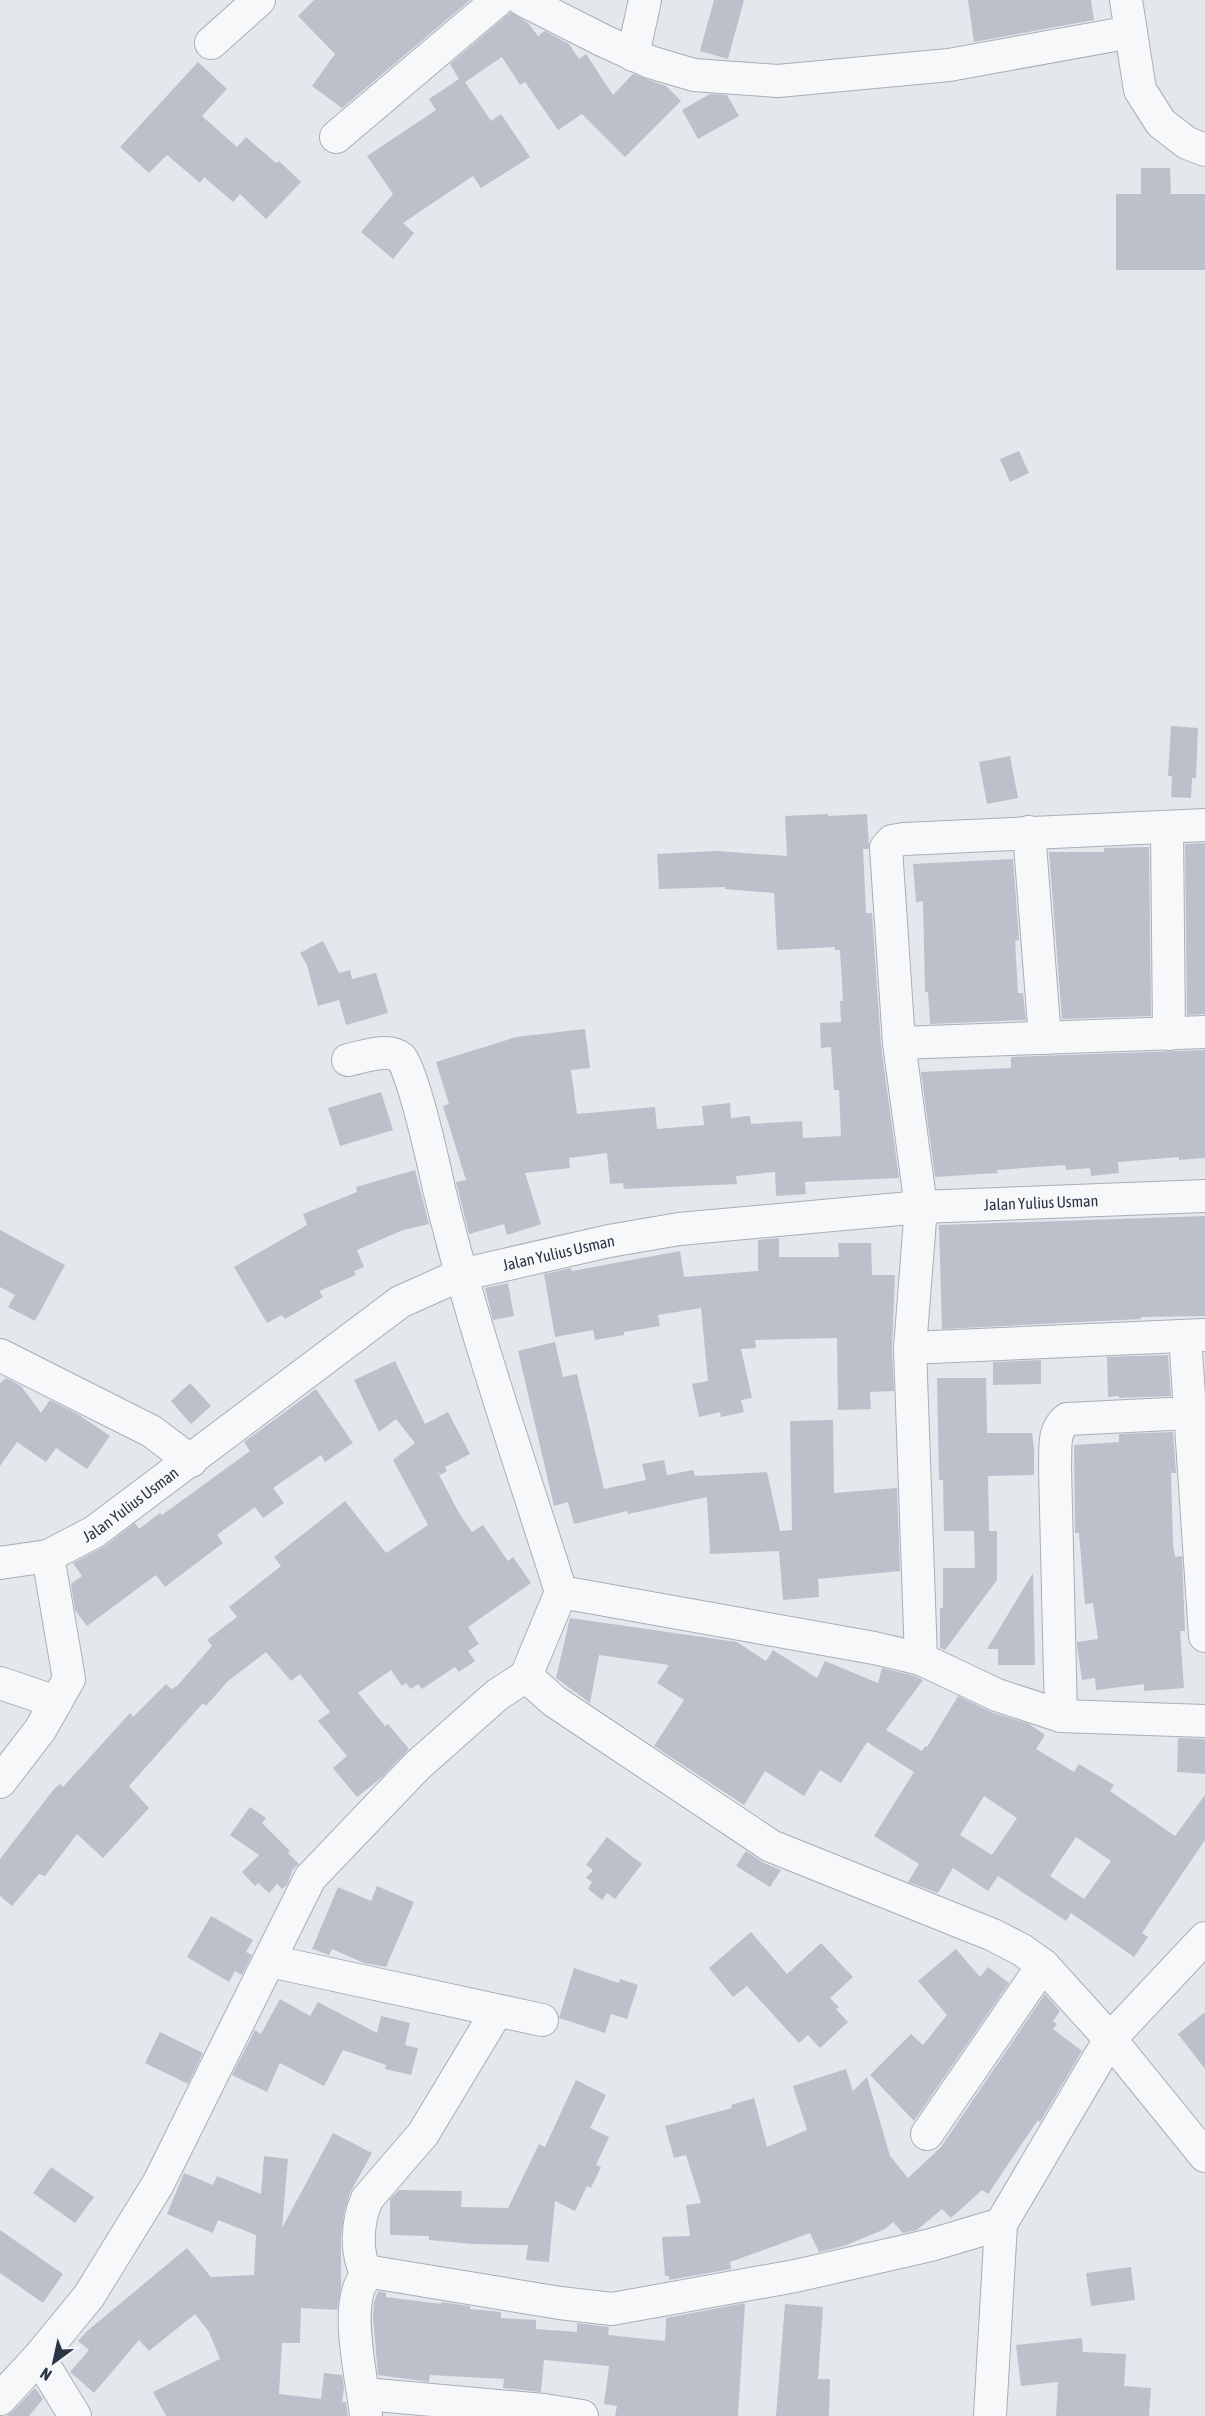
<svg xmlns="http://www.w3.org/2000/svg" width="1205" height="2416" viewBox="0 0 1205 2416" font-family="'Asap Condensed',sans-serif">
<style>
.building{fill:#bbc0ca;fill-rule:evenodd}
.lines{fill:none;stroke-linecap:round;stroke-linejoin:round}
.minor-casing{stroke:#a9aeb7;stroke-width:34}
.minor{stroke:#f7f8fa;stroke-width:32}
.labels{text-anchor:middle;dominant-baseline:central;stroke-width:4.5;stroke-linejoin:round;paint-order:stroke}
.street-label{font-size:16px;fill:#2b3445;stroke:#f4f6f9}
</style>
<rect width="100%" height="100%" fill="#e4e7ec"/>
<path class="building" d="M 314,0 L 470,0 L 342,108 L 312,86 L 335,54 L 298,16 Z
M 714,0 L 744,0 L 728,59 L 700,51 Z
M 968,0 L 1091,0 L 1094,20 L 974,42 Z
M 511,12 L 528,23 L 538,36 L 545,31 L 569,44 L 579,59 L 586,54 L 613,95 L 633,74 L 666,86 L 681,101 L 625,157 L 582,114 L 558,130 L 525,82 L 520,85 L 502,57 L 465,82 L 491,121 L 501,114 L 530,157 L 481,188 L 473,176 L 403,223 L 414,233 L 393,259 L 361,232 L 393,194 L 367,156 L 436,110 L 429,99 L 459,79 L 450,64 Z
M 198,62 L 227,89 L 202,116 L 237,147 L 246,137 L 276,163 L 279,161 L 301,182 L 266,219 L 240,194 L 233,202 L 204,177 L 200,183 L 167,155 L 149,173 L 120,147 Z
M 710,94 L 727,95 L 739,116 L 698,139 L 682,110 Z
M 1141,168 L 1170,168 L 1171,194 L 1205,194 L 1205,270 L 1116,270 L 1116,194 L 1141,194 Z
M 1019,451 L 1029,473 L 1010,482 L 1000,459 Z
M 1171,726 L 1198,728 L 1196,778 L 1192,778 L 1191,798 L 1171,797 L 1172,776 L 1168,776 Z
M 1010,756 L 1018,798 L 987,804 L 979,762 Z
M 828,814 L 828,816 L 867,814 L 869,847 L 868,849 L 863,849 L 866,913 L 872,913 L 881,1045 L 899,1178 L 805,1182 L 806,1194 L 776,1196 L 775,1172 L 736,1176 L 737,1184 L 624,1189 L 623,1183 L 610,1184 L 607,1153 L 569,1158 L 570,1168 L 525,1173 L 541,1224 L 507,1235 L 504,1224 L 469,1234 L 456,1182 L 466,1180 L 443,1106 L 449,1104 L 436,1062 L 516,1037 L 585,1029 L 590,1068 L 571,1070 L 577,1114 L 655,1107 L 657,1129 L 704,1125 L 702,1106 L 730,1103 L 731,1118 L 750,1116 L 751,1124 L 802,1121 L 803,1138 L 841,1136 L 839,1090 L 834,1090 L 831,1047 L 821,1048 L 820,1023 L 841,1022 L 840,1001 L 843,1001 L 840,950 L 835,950 L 835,947 L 777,950 L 774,893 L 725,889 L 725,887 L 659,889 L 657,854 L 716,851 L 787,856 L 785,816 Z
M 1205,843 L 1205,1014 L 1187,1015 L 1185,844 Z
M 1149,847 L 1151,1016 L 1062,1019 L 1049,852 L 1104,852 L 1104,848 Z
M 1013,859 L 1019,940 L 1015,941 L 1018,993 L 1023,993 L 1026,1020 L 930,1024 L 928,992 L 925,992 L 923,901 L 916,902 L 913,864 Z
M 323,941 L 339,973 L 350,970 L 352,979 L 376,973 L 388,1013 L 346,1025 L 339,1000 L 318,1006 L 307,965 L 300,953 Z
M 1205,1050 L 1205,1158 L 1179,1160 L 1179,1157 L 1118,1162 L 1119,1173 L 1091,1176 L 1090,1168 L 1066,1170 L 1065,1165 L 997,1170 L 998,1173 L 935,1177 L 921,1072 L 1011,1068 L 1011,1057 Z
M 381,1092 L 393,1130 L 340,1146 L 328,1108 Z
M 415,1170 L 429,1224 L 403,1230 L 357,1250 L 364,1267 L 354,1271 L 356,1275 L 319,1291 L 323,1297 L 285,1319 L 282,1315 L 267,1323 L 234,1267 L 307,1225 L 303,1214 L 357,1192 L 356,1187 Z
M 1205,1216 L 1205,1316 L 1141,1317 L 1141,1319 L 942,1329 L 939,1225 Z
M 0,1230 L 65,1265 L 35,1321 L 8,1307 L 15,1295 L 0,1287 Z
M 779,1238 L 779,1257 L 839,1257 L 838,1243 L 871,1243 L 872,1275 L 895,1275 L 892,1349 L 894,1391 L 870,1392 L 871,1409 L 838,1410 L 837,1338 L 755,1340 L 756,1348 L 741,1349 L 752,1398 L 741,1400 L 744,1412 L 721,1417 L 720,1412 L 699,1417 L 692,1384 L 708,1381 L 701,1308 L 658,1315 L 660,1326 L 624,1332 L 624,1335 L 595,1340 L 593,1330 L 555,1337 L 544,1274 L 571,1268 L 572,1271 L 680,1251 L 684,1277 L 758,1271 L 758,1240 Z
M 508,1283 L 514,1316 L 493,1320 L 485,1288 Z
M 555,1342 L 563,1377 L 577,1374 L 604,1489 L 646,1480 L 642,1464 L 664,1460 L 667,1475 L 693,1470 L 695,1476 L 767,1472 L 780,1531 L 792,1530 L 790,1421 L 833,1420 L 834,1493 L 897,1488 L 900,1571 L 818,1579 L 819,1597 L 783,1600 L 779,1551 L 710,1554 L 707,1497 L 628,1514 L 627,1511 L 574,1524 L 568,1502 L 554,1506 L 518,1351 Z
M 1168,1355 L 1171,1396 L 1119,1398 L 1119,1396 L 1108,1397 L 1107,1357 Z
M 1041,1360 L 1041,1384 L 993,1385 L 993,1362 Z
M 395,1361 L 425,1424 L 448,1412 L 470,1454 L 445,1467 L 447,1471 L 440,1475 L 437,1471 L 459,1513 L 472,1532 L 483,1525 L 508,1561 L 513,1557 L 531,1583 L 468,1627 L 479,1644 L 468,1651 L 475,1661 L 459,1672 L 455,1667 L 422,1689 L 418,1684 L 411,1689 L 406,1683 L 402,1686 L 391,1670 L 358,1693 L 385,1726 L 388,1724 L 409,1749 L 381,1778 L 357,1797 L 333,1768 L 347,1756 L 318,1721 L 330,1712 L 300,1674 L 291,1681 L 266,1652 L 228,1681 L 206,1706 L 203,1703 L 129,1786 L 149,1808 L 103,1858 L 77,1834 L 45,1876 L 39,1874 L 12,1906 L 0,1896 L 0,1859 L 54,1789 L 60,1784 L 63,1787 L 130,1713 L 133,1717 L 166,1684 L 171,1689 L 177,1686 L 212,1646 L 207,1640 L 237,1617 L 229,1607 L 281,1566 L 274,1557 L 345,1501 L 386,1553 L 428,1525 L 393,1460 L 415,1443 L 396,1419 L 379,1432 L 354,1380 Z
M 6,1378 L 21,1386 L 41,1413 L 50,1400 L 79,1415 L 110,1436 L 87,1469 L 56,1448 L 46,1462 L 17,1442 L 0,1466 L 0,1383 Z
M 937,1378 L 986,1378 L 987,1433 L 1032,1433 L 1034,1449 L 1034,1475 L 988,1476 L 989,1531 L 997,1531 L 997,1580 L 945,1650 L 940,1648 L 940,1608 L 943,1608 L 943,1568 L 975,1568 L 974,1531 L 944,1531 L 943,1480 L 939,1480 Z
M 190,1383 L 211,1406 L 191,1424 L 171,1401 Z
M 316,1389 L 353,1443 L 325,1462 L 321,1455 L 273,1488 L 284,1503 L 263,1518 L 255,1507 L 217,1535 L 223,1543 L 165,1587 L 156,1575 L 87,1626 L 75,1610 L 71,1584 L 82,1576 L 73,1563 L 105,1546 L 135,1523 L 139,1529 L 160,1513 L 162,1515 L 250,1451 L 244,1442 Z
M 1173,1432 L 1176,1473 L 1171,1473 L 1173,1544 L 1175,1557 L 1182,1556 L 1185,1631 L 1180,1631 L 1184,1688 L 1144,1691 L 1144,1684 L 1096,1690 L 1095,1678 L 1082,1680 L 1077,1646 L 1077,1642 L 1098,1639 L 1093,1603 L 1085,1604 L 1079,1533 L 1075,1533 L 1074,1445 L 1119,1442 L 1119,1434 Z
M 1033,1573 L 1035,1665 L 998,1665 L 998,1649 L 987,1649 Z
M 570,1618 L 737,1642 L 766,1661 L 773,1650 L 817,1678 L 825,1661 L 878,1683 L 882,1668 L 915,1676 L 923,1680 L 886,1730 L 922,1751 L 925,1746 L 927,1747 L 958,1696 L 991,1712 L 1029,1724 L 1045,1735 L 1036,1749 L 1074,1772 L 1079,1764 L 1114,1785 L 1110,1791 L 1175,1836 L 1205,1795 L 1205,1840 L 1142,1933 L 1148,1937 L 1134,1957 L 1071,1913 L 1066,1921 L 998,1876 L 988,1891 L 953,1868 L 938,1893 L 908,1882 L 919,1864 L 874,1836 L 914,1772 L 867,1742 L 841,1783 L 820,1770 L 804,1796 L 765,1771 L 744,1805 L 654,1746 L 684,1700 L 657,1683 L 669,1665 L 599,1655 L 590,1703 L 556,1678 ZM 984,1796 L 1017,1818 L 992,1855 L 960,1835 ZM 1076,1837 L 1111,1861 L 1084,1899 L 1050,1876 Z
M 1178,1738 L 1205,1739 L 1205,1774 L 1177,1772 Z
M 250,1807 L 266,1818 L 262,1823 L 290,1851 L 288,1853 L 299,1864 L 293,1869 L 287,1885 L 282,1889 L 277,1884 L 269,1893 L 258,1883 L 255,1886 L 242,1872 L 259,1855 L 230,1835 Z
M 607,1837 L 642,1864 L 615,1899 L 607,1893 L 602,1900 L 588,1889 L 592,1882 L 586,1878 L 593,1870 L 586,1865 Z
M 746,1851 L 764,1863 L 781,1870 L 770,1887 L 736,1866 Z
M 377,1886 L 414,1902 L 386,1967 L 364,1963 L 332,1949 L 329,1955 L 312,1949 L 338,1887 L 371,1901 Z
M 211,1916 L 253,1940 L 246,1952 L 252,1955 L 242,1975 L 235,1971 L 229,1982 L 187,1957 Z
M 751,1932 L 787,1974 L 821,1943 L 853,1977 L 830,1998 L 839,2007 L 836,2009 L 848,2022 L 820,2048 L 808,2035 L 799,2043 L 747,1986 L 733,1997 L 709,1968 Z
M 956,1949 L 980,1977 L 988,1967 L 1009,1983 L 914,2121 L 870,2075 L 911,2034 L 923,2045 L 947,2015 L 918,1981 Z
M 574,1968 L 619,1983 L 620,1979 L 638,1985 L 627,2019 L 611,2014 L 605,2033 L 559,2018 Z
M 1045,1994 L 1060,2011 L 1053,2021 L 1057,2024 L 1053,2029 L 1082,2051 L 1040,2122 L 1038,2120 L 988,2194 L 982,2190 L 951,2218 L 942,2209 L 917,2230 L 903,2233 L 893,2222 L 885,2229 L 844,2246 L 819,2252 L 810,2233 L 730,2262 L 731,2269 L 669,2280 L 669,2276 L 665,2276 L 662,2237 L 690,2236 L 686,2205 L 701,2203 L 686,2155 L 674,2158 L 665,2126 L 732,2108 L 731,2105 L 754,2098 L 767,2147 L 807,2130 L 793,2086 L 846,2069 L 853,2091 L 867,2077 L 890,2156 L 908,2178 L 941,2147 Z
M 280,1999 L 310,2016 L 318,2002 L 377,2033 L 381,2016 L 410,2023 L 405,2045 L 418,2048 L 411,2075 L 385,2069 L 386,2065 L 343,2050 L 324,2086 L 280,2063 L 267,2092 L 232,2075 L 255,2030 L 261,2034 Z
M 1205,2012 L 1205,2069 L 1178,2034 Z
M 160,2032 L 203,2053 L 188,2084 L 145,2063 Z
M 576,2080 L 606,2095 L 590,2128 L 609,2137 L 596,2165 L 601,2167 L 591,2188 L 587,2186 L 575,2211 L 555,2201 L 549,2262 L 526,2260 L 528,2245 L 473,2244 L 429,2240 L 429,2236 L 390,2235 L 390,2199 L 399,2190 L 462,2191 L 461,2207 L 508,2208 L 539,2144 L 545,2147 Z
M 333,2133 L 372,2153 L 350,2193 L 344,2213 L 341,2236 L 341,2288 L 337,2310 L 301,2308 L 300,2343 L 282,2343 L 279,2394 L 321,2399 L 324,2373 L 342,2375 L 344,2387 L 342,2402 L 346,2402 L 348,2416 L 166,2416 L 153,2392 L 220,2359 L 209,2332 L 195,2314 L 149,2351 L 139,2340 L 94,2393 L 70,2372 L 89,2350 L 78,2341 L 86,2332 L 187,2248 L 211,2277 L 254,2275 L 256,2235 L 218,2220 L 213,2233 L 167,2214 L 184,2173 L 213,2185 L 217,2176 L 261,2194 L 264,2156 L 288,2159 L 282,2228 Z
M 51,2167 L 94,2197 L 75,2223 L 33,2193 Z
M 0,2230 L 63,2274 L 43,2303 L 0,2273 Z
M 1131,2267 L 1135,2300 L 1091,2306 L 1086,2273 Z
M 378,2291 L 386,2293 L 386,2297 L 441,2304 L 441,2302 L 470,2306 L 470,2309 L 501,2312 L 501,2318 L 536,2320 L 536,2329 L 577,2332 L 577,2323 L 609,2327 L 608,2335 L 665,2341 L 666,2318 L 745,2303 L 738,2416 L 615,2416 L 617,2406 L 604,2404 L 609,2366 L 544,2360 L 541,2392 L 503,2388 L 504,2379 L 430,2375 L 429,2382 L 378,2375 L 373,2318 L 374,2302 Z
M 785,2304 L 823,2307 L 818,2379 L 830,2379 L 829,2416 L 776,2416 Z
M 1082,2338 L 1083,2352 L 1126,2354 L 1124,2386 L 1151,2388 L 1149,2416 L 1056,2416 L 1058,2382 L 1021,2386 L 1016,2345 Z
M 35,2388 L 43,2399 L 29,2416 L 6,2416 L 13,2411 Z"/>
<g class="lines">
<g class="minor-casing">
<g id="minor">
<path d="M 523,0 L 604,41 L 650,62 L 694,75 L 778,81 L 949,65 L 1131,32"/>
<path d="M 1126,0 L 1140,90 L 1161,123 L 1187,143 L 1205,150"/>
<path d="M 211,43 L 259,0"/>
<path d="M 633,55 L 645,0"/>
<path d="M 336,137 L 498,0"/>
<path d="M 1167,828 L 1169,1034"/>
<path d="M 1029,832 L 1045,1038"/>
<path d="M 899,1043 L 1205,1032"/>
<path d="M 348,1060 C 363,1057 388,1047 401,1058 C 413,1070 435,1170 440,1193 C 473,1328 519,1459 561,1592 L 526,1676 L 554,1701 L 771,1846 L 993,1935 L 1022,1950 L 1043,1965 L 1110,2039 L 1205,2156"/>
<path d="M 1185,1336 L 1205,1636"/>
<path d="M 910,1348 L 1204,1335"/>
<path d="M 0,1355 L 151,1431 L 191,1461"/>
<path d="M 48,1556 L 69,1679 L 56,1702"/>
<path id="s1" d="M 0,1563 L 48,1556 L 94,1532 L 400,1302 L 460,1275 L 609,1241 L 679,1229 L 921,1207 L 1205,1196"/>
<path d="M 561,1592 L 874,1648 L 921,1659 L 997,1695 L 1061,1716 L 1205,1721"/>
<path d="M 921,1659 L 910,1348 L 921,1207 L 899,1043 L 886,848 L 892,841 L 904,839 L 1205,825"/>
<path d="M 0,1683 L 56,1702 L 40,1730 L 0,1782"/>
<path d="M 1061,1716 L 1055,1467 C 1056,1449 1052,1431 1067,1419 L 1190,1413"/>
<path d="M 270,1961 L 542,2020"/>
<path d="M 927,2134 L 1043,1965"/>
<path d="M 367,2275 C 355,2253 357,2222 367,2199 L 423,2134 L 497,2011"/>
<path d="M 39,2357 L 75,2416"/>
<path d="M 365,2394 L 544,2410 L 582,2416"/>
<path d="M 0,2399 L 39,2357 L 89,2296 L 158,2184 L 310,1878 L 417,1766 L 497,1695 L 526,1676"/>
<path d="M 366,2416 C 364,2385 338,2290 372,2272 L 560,2303 L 612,2309 L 795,2276 L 931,2245 L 1001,2224"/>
<path d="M 990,2416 L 1001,2224 L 1110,2039 L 1205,1938"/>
</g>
</g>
<use href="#minor" class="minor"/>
</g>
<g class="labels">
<g class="street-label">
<text stroke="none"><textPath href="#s1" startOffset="1136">Jalan Yulius Usman</textPath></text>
<text stroke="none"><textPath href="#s1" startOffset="650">Jalan Yulius Usman</textPath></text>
<text stroke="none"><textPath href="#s1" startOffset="146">Jalan Yulius Usman</textPath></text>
</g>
</g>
<g transform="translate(54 2362) rotate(213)" stroke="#f4f6f9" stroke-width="4.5" paint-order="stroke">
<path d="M0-4.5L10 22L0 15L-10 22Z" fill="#2b3445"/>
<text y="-9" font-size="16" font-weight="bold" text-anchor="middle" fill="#2b3445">N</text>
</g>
</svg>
